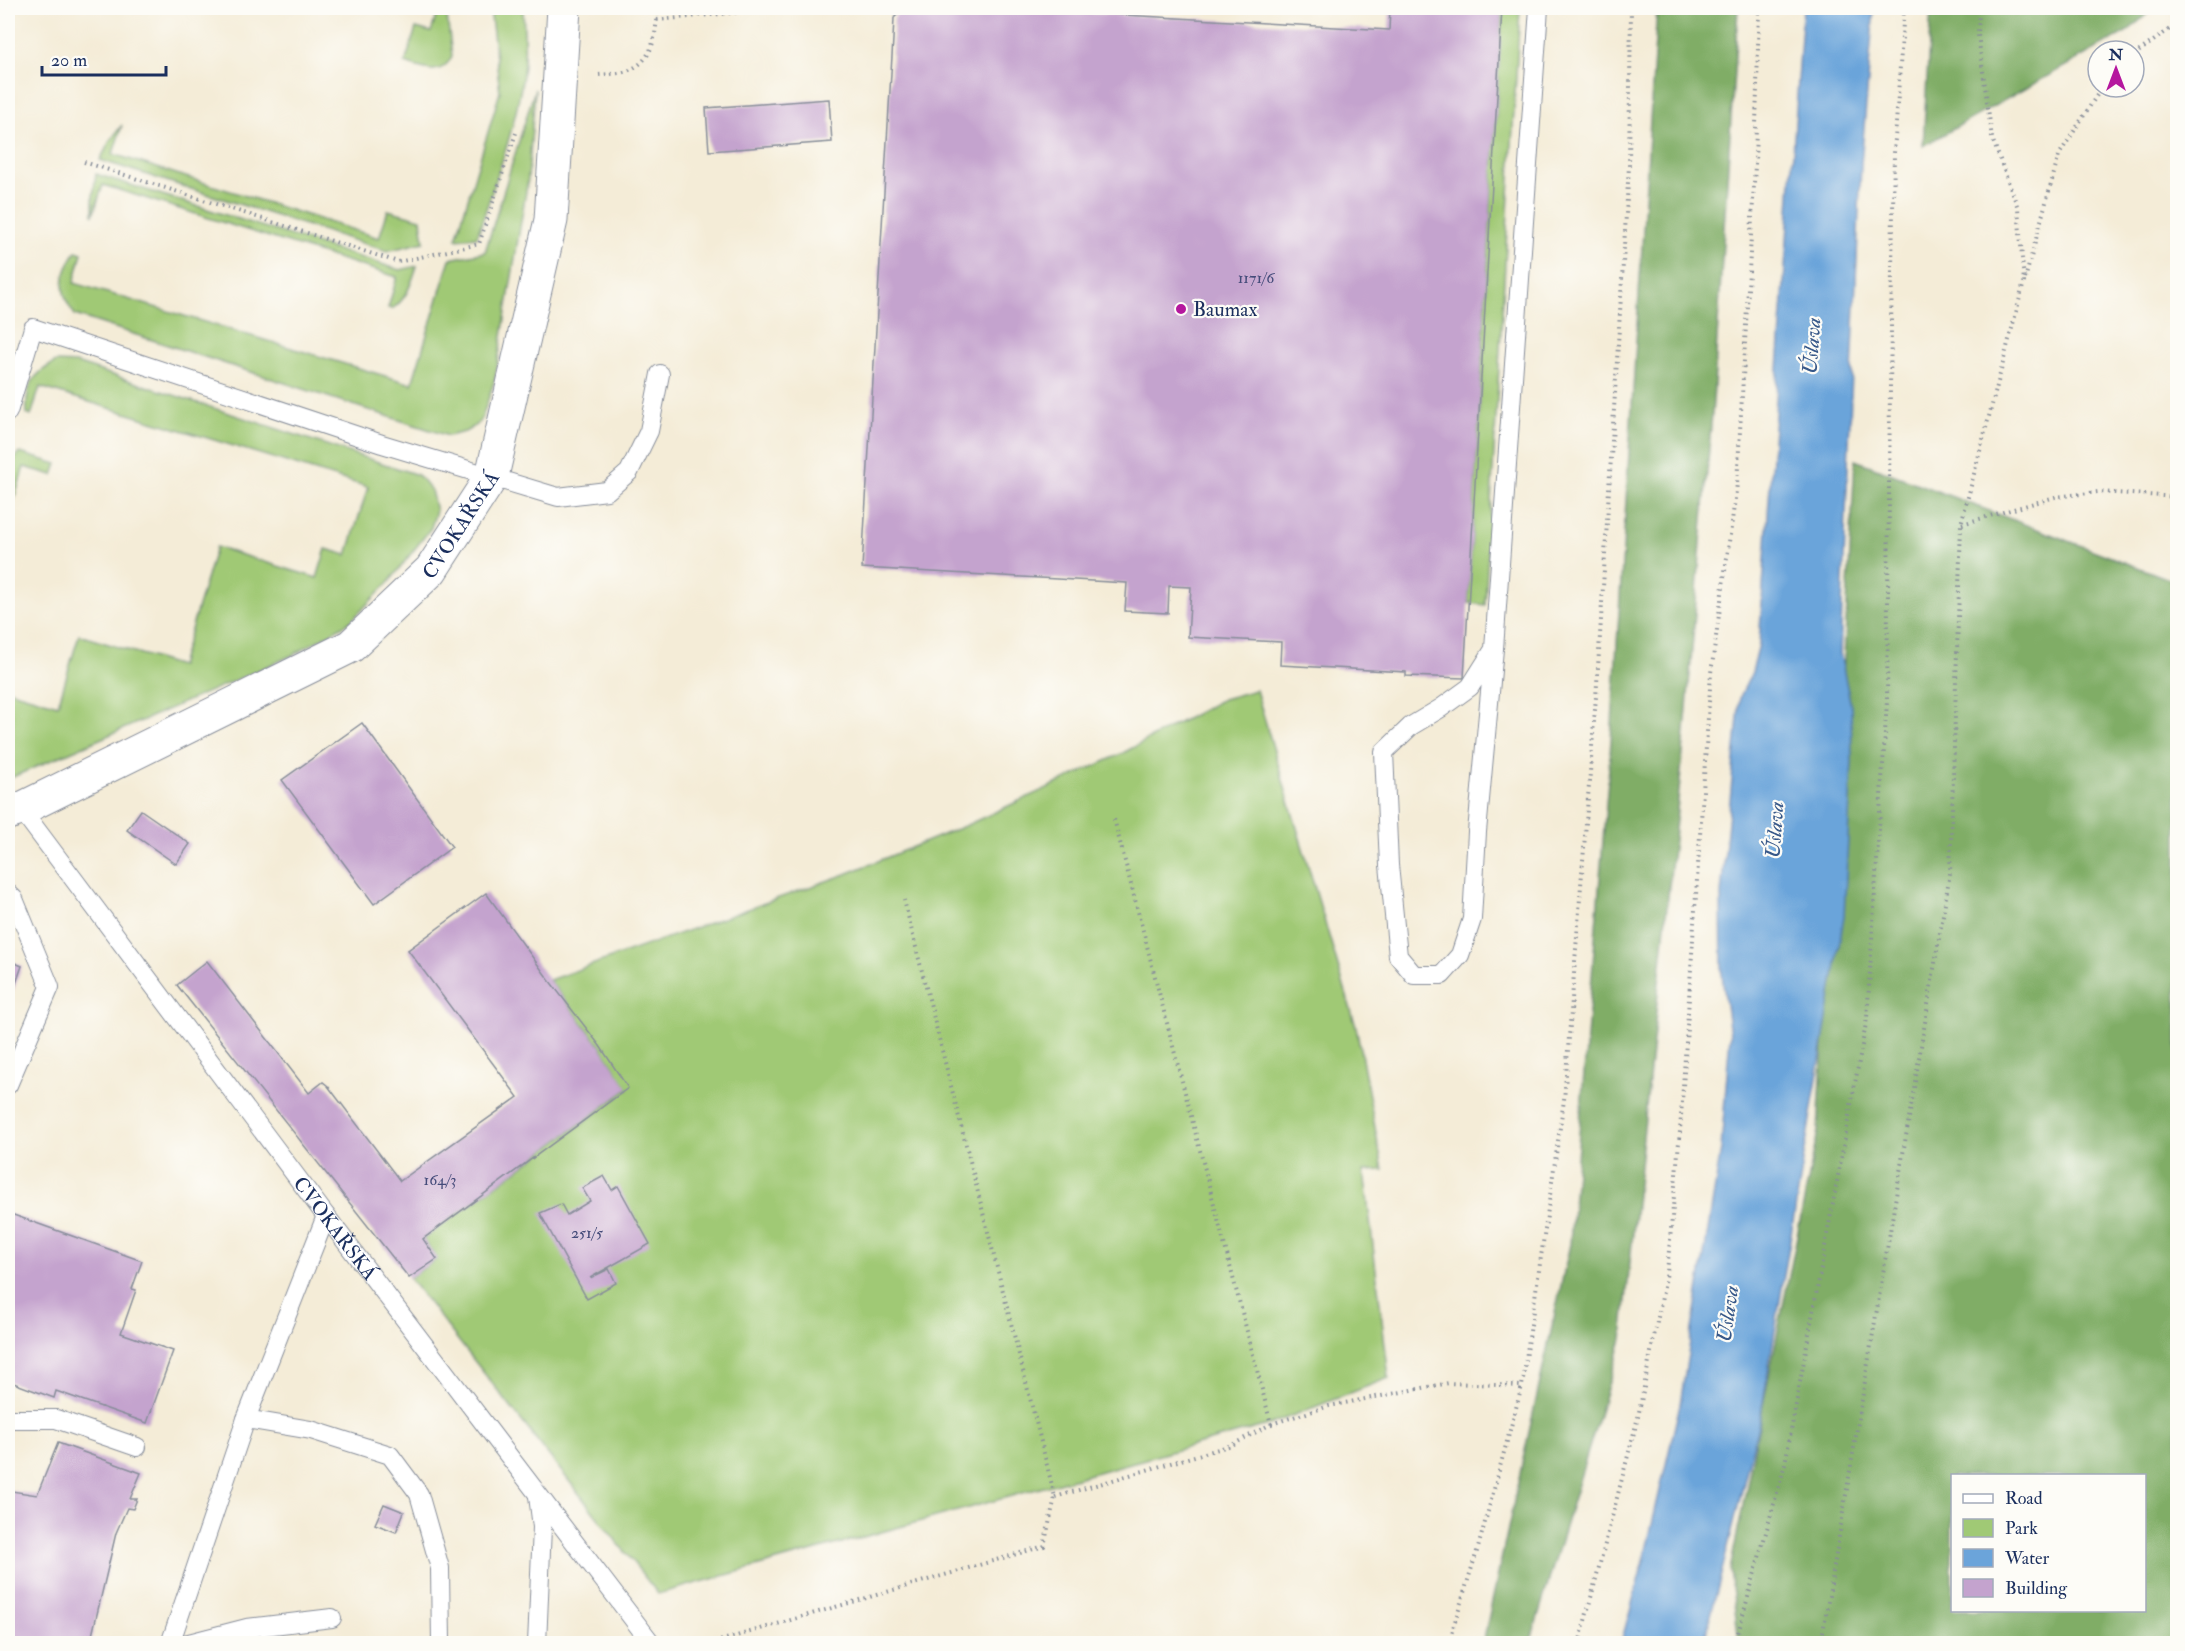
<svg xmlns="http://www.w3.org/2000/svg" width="2185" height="1651" viewBox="0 0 2185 1651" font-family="'IM FELL Double Pica',serif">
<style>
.green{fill:#a0c975;stroke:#5e7c6a;stroke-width:1.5}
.forest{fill:#80ad66;stroke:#4e6e62;stroke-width:1.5;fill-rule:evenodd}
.water{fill:#6ba4da;stroke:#436a9c;stroke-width:1.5}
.building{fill:#c4a3ce}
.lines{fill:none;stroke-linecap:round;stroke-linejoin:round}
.service-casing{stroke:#888e9a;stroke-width:20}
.minor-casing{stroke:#888e9a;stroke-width:35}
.path{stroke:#888e9a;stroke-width:4;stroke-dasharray:1.5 4.5;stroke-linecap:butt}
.service{stroke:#fff;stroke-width:18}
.minor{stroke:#fff;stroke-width:33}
.poi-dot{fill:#b5179e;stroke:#fdfcf7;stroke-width:2}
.labels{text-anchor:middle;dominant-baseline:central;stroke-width:4.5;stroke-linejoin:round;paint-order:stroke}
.number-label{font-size:16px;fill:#454c7a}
.poi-label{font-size:20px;fill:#1b2f5e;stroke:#fdfcf7;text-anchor:start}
.street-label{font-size:20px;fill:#1b2f5e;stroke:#fdfcf7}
.water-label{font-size:21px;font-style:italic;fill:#375889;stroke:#fdfcf7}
</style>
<rect width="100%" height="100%" fill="#fdfcf7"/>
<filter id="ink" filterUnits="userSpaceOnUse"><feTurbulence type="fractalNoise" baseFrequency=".0167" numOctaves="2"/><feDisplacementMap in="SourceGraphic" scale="12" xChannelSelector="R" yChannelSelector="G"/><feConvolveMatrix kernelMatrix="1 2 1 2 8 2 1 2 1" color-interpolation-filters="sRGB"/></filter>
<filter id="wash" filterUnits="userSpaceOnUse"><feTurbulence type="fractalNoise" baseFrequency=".008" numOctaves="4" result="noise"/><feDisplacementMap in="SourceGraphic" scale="24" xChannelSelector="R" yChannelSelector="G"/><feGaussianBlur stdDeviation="1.35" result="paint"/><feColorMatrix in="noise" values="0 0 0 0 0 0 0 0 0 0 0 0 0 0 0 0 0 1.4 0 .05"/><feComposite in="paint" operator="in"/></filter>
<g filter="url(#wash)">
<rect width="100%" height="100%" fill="#f4ecd7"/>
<path class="green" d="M 439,8 L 446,8 L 452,56 C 442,78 424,69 405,63 L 416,28 L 431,32 Z
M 490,8 L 523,8 C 524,32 526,57 522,81 C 514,134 493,186 477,237 L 456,239 L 500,92 Z
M 1502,8 L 1520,8 L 1485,605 L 1468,603 Z
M 535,89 L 528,179 L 495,379 L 482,418 L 477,425 L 465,432 L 448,436 L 427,429 L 75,315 C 57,291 61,275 76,251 L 82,253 L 74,283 L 412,384 L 450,259 L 485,252 Z
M 122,125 L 113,154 L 379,238 L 388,210 L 421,219 L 424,242 L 387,251 L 100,160 L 110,141 Z
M 96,174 L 400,270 L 417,266 C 411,284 407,299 392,309 L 388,308 L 397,277 L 103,185 L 93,215 L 93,196 Z
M 56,362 L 76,363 L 418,475 L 431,490 L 436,511 L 431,528 L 390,581 L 350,622 L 293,655 L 8,779 L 8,690 L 58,705 L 79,635 L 180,666 L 216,547 L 317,578 L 326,549 L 347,555 L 368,487 L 40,387 L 31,416 L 27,414 C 25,387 32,374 56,362 Z
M 20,453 L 57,464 L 53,475 L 24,467 L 8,520 L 8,464 Z
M 1256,690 L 1356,1027 L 1383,1170 L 1364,1171 L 1389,1378 L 1271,1424 L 658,1594 L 409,1278 L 437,1259 L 423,1239 L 628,1089 L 600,1046 L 549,980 L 846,874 L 967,825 L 1123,753 L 1223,699 Z"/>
<path class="forest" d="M 1657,8 L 1738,8 L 1713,402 L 1684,743 L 1622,1339 L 1530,1643 L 1483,1643 L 1570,1244 L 1610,755 Z
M 1931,8 L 2154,8 L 2128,31 L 1923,146 Z
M 1855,460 L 2177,582 L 2177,1643 L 1739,1643 L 1730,1570 L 1818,1131 ZM 1952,1476 L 2144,1476 L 2144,1610 L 1952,1610 Z"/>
<path class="water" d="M 1803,8 L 1874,8 L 1861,164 L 1840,653 L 1851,706 L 1852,761 L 1844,916 L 1761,1414 L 1704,1643 L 1621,1643 L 1643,1563 L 1680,1404 L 1721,1149 L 1730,1035 L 1722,975 L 1721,894 L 1740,697 L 1752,672 L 1759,644 Z"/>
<g id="blocks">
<path class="building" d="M 895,8 L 999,8 L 1389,30 L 1390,8 L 1502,8 L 1464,678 L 1406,676 L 1406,672 L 1280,665 L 1281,642 L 1188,637 L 1191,587 L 1169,586 L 1168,613 L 1125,611 L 1127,583 L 862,568 L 893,39 L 894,18 L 897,15 L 894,15 Z
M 829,99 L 832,142 L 709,151 L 706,108 Z
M 362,723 L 452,847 L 374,904 L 282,780 Z
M 141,810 L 190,844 L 176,864 L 127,830 Z
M 486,893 L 549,980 L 600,1046 L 628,1088 L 423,1239 L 437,1259 L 409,1278 L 177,985 L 207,961 L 309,1093 L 323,1082 L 328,1086 L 400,1181 L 518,1097 L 408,950 Z
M 8,960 L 22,966 L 8,1006 Z
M 604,1176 L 612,1190 L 618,1186 L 650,1244 L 590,1278 L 609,1269 L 616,1283 L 587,1299 L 540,1213 L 561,1204 L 567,1215 L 590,1201 L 582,1188 Z
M 8,1213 L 142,1261 L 132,1289 L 136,1290 L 121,1333 L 173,1351 L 147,1423 L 56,1391 L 54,1398 L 8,1381 Z
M 58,1443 L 141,1473 L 130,1499 L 137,1499 L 133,1509 L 127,1508 L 116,1533 L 90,1644 L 8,1644 L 8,1510 L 12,1491 L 37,1495 Z
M 384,1504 L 404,1512 L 396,1532 L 375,1524 Z"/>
</g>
</g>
<g filter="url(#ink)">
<use href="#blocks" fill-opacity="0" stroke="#888e9a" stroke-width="1.5"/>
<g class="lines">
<g class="service-casing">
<g id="service">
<path d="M 8,412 L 33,328 L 382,444 L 558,497 L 607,491 L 629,472 L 649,431 L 660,374"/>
<path d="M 1494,649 L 1470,687 L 1441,708 L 1411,726 L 1384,752 L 1389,865 L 1398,956 L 1414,975 L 1442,975 L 1460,955 L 1472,919 L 1477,832 L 1494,649 L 1539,8"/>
<path id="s1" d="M 21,809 L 326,1216 L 652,1644"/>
<path d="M 8,893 L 14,899 L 50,987 L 8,1085"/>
<path d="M 8,1419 L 56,1419 L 137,1447"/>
<path d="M 246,1419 L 311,1430 L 390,1455 L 419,1494 L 440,1568 L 441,1644"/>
<path d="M 170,1644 L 246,1419 L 326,1216"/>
<path d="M 185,1644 L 247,1628 L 332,1618"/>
<path d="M 537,1644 L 542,1527 L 538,1496"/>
</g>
</g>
<g class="minor-casing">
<g id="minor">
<path id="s2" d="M 8,813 L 21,809 L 351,646 L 431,570 L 492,476 L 551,220 L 564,8"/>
</g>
</g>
<path class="path" d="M 1080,8 L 1087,8
M 657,20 L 784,8
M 2134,55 L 2178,23
M 599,75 C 608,74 619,74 627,71 C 656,60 655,33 658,8
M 84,162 L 398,262 L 479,244 L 516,133
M 2025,279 L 2059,155 L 2102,87
M 1962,524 L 2055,497 L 2098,492 L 2178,497
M 1271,1424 L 1329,1406 L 1449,1383 L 1522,1386
M 1055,1497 L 1232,1445 L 1271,1424 L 1114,819
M 709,1644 L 1044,1546 L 1055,1497 L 904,900
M 1448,1644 L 1478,1548 L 1522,1386 L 1564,1100 L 1597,684 L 1629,166 L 1631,8
M 1579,1644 L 1638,1417 L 1667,1272 L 1680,1131 L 1711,673 L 1737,484 L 1755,165 L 1759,8
M 1735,1644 L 1785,1464 L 1867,1018 L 1887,701 L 1890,387 L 1894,153 L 1904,8
M 1821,1644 L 1950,873 L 1961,524 L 2024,282 L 2018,208 L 1992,138 L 1978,35 L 1979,8"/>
<use href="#service" class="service"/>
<use href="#minor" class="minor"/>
</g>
</g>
<circle class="poi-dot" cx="1181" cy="309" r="6"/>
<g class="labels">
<g class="number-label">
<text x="1256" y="278">1171/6</text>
<text x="440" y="1180">164/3</text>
<text x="587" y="1233">251/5</text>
</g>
<g class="poi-label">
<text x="1193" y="309">Baumax</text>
</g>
<g class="street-label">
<text stroke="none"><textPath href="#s2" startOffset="546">CVOKAŘSKÁ</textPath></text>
<text stroke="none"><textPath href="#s1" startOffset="524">CVOKAŘSKÁ</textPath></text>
</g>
<g class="water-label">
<text transform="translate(1812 346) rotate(-86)">Úslava</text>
<text transform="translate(1775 830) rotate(-86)">Úslava</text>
<text transform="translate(1728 1314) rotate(-82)">Úslava</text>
</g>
</g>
<rect width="2185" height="1651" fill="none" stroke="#fdfcf7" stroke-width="30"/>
<rect x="1951" y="1474" width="195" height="138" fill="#fdfcf7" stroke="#a3aaba" stroke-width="1.5"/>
<rect x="1963" y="1494" width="30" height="9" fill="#ffffff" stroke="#a3aaba" stroke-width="1.5"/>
<text x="2005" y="1504" font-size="18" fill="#1b2f5e">Road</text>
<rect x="1963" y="1519" width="30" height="18" fill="#a0c975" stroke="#a3aaba" stroke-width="1.5"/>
<text x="2005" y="1534" font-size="18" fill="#1b2f5e">Park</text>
<rect x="1963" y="1549" width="30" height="18" fill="#6ba4da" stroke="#a3aaba" stroke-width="1.5"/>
<text x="2005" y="1564" font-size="18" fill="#1b2f5e">Water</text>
<rect x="1963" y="1579" width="30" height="18" fill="#c4a3ce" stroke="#a3aaba" stroke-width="1.5"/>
<text x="2005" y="1594" font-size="18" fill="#1b2f5e">Building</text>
<g transform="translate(2116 69)"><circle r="28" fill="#fdfcf7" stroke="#a3aaba" stroke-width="1.5"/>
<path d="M0-4.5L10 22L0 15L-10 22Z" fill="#b5179e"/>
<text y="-9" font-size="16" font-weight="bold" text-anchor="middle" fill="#1b2f5e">N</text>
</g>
<path d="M42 66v9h124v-9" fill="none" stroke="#1b2f5e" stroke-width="3"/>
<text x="51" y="66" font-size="18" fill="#1b2f5e" stroke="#fdfcf7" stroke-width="4.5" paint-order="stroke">20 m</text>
</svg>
